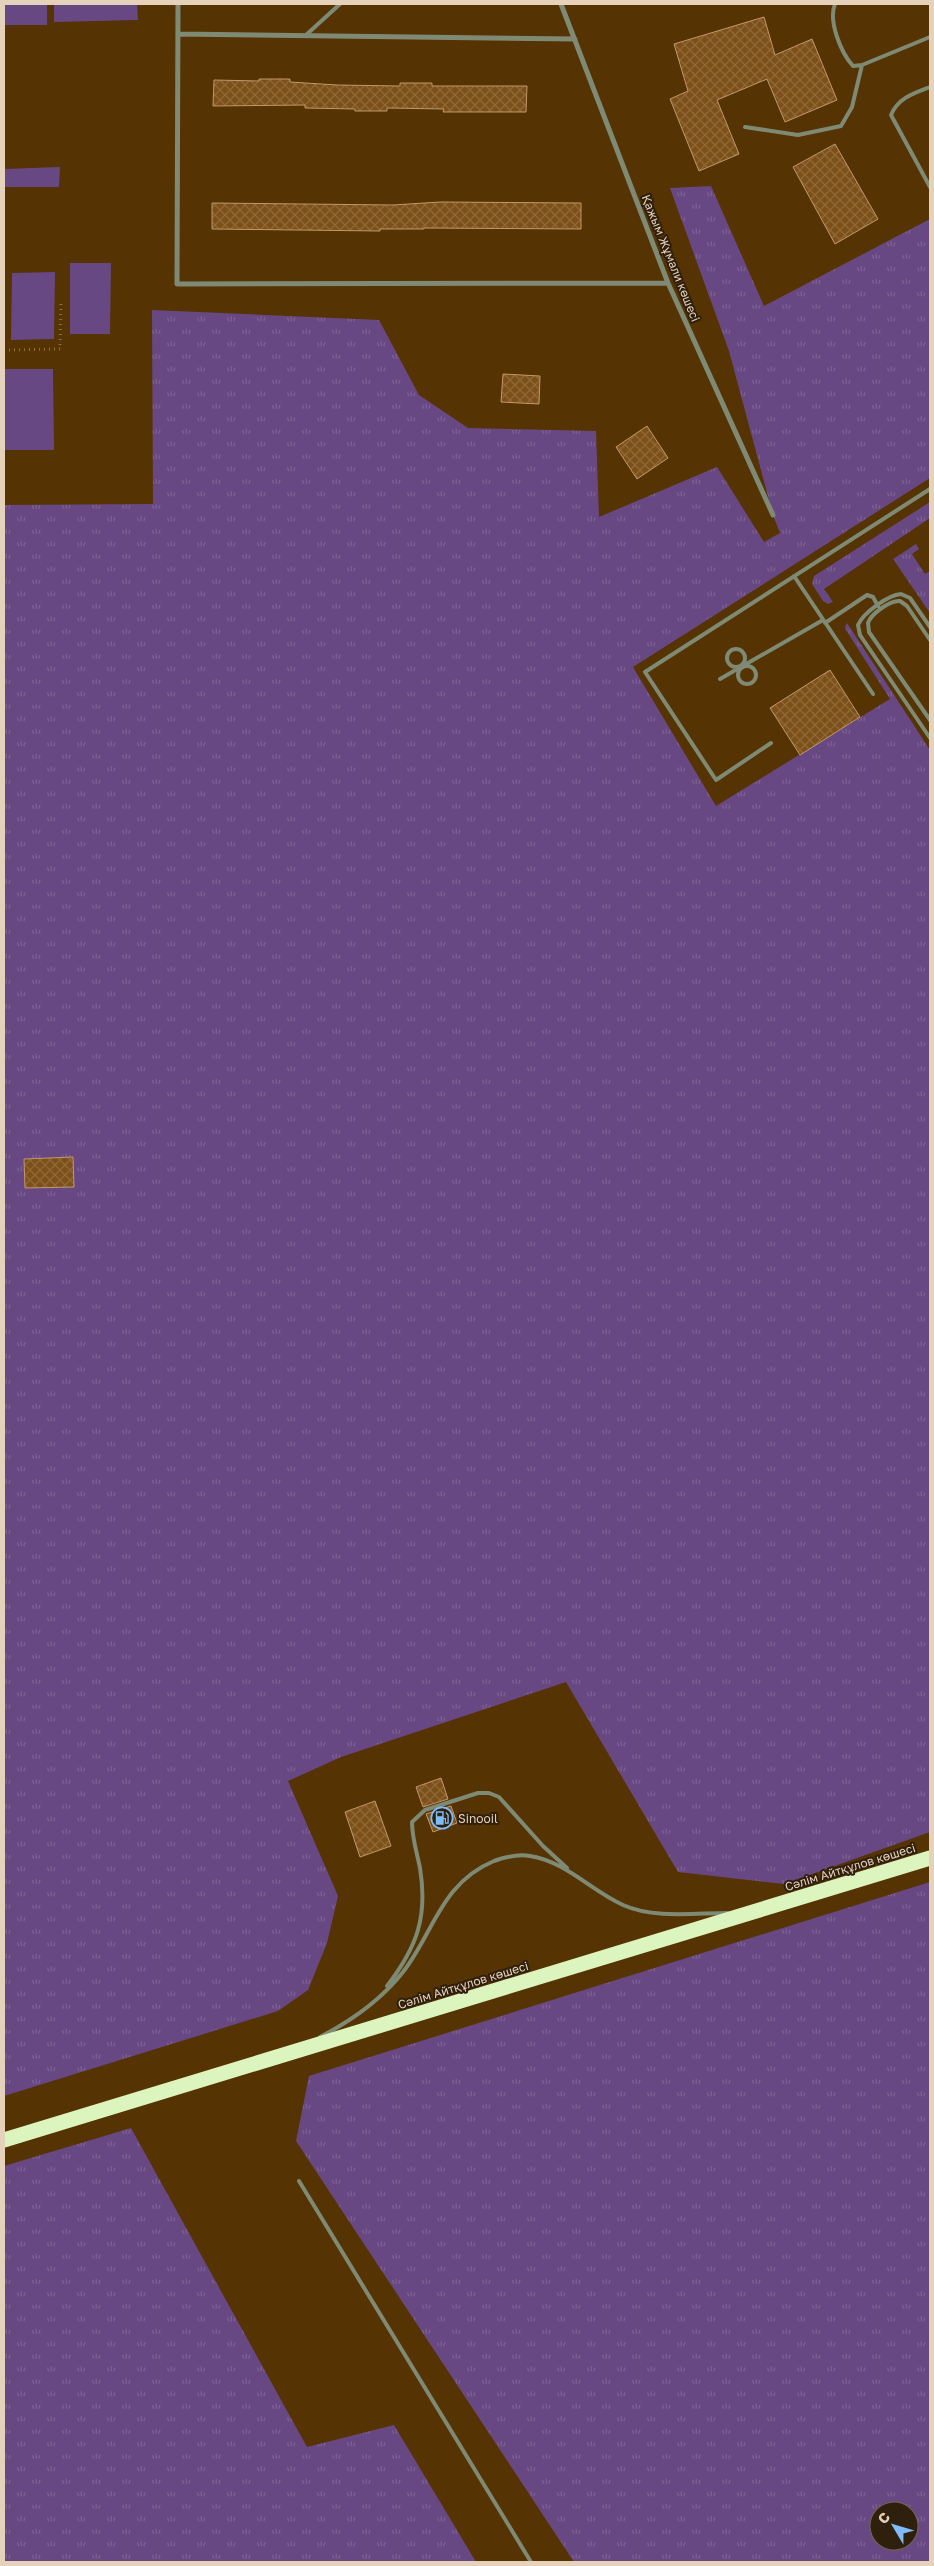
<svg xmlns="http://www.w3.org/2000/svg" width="934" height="2566" viewBox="0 0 934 2566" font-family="'Golos Text',sans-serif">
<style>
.grass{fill:url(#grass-tufts);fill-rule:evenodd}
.green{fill:#684883}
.building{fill:url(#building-cross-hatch);stroke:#c0986c}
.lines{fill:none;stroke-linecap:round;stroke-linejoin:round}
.path{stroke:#8b6e47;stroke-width:3;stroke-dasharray:1 4;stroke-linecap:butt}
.lane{stroke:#7f8a74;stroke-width:4}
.street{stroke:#7f8a74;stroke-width:5}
.highway{stroke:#dcf5bf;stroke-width:15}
.labels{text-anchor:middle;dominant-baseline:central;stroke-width:4;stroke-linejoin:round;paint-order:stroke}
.street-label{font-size:12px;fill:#e6d1ba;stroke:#2f1f0d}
.poi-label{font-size:12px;fill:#e6d1ba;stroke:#2f1f0d;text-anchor:start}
</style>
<defs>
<pattern id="grass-tufts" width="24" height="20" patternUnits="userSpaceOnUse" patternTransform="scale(1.25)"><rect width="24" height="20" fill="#684883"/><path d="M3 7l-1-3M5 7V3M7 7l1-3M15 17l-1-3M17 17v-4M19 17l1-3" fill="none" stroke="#7e6192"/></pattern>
<pattern id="building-cross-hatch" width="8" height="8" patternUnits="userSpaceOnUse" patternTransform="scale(1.25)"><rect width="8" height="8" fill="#7c5018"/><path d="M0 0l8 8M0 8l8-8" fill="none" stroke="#8f6838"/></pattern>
</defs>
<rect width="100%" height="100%" fill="#553302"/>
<path class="grass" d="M 711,186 L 764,306 L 930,219 L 930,478 L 633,667 L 716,806 L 890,699 L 846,630 L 845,627 L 847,623 L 930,750 L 930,1832 L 784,1884 L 678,1872 L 566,1682 L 341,1757 L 288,1781 L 338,1896 L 327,1943 L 308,1990 L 278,2011 L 4,2096 L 4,505 L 153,504 L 152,310 L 379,320 L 419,395 L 468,428 L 596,431 L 599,517 L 717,467 L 764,542 L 780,533 L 773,515 L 729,351 L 670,188 Z
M 930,502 L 930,518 L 824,589 L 833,602 L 828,604 L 823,601 L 812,584 L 814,576 Z
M 916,544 L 919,549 L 912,554 L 925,574 L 930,571 L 930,613 L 893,559 Z
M 930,1882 L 930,2562 L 574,2562 L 296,2141 L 309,2076 ZM 879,2511 L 909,2511 L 909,2541 L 879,2541 Z
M 131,2128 L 307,2447 L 394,2425 L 476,2562 L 4,2562 L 4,2166 Z"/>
<path class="green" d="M 4,4 L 47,4 L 47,25 L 4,25 Z
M 54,4 L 137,4 L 138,20 L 54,22 Z
M 60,167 L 59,187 L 4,187 L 4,169 Z
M 70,263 L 111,263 L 110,334 L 70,334 Z
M 55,272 L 54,339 L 11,340 L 12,273 Z
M 4,369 L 53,369 L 54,450 L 4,450 Z"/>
<path class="building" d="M 764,17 L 775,55 L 812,39 L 837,100 L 785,122 L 767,79 L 717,100 L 739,154 L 699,171 L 670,99 L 688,91 L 674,44 Z
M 259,79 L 290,79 L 290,82 L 337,85 L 400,86 L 400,83 L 432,83 L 432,86 L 527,86 L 526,112 L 443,112 L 444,109 L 387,108 L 387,111 L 355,111 L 355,109 L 305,108 L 305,105 L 213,106 L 214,80 L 259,81 Z
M 835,144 L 878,219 L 835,244 L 793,167 Z
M 440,202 L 581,203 L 581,229 L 424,228 L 424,229 L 380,229 L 380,231 L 212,229 L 212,203 L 393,205 Z
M 503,374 L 540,376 L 539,404 L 501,402 Z
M 647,426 L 668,458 L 637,479 L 616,447 Z
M 830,670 L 860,717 L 800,755 L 770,708 Z
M 73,1157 L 74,1187 L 25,1188 L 24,1159 Z
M 441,1778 L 448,1799 L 423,1807 L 416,1787 Z
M 375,1801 L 391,1846 L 360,1857 L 345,1812 Z
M 451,1806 L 457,1823 L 433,1832 L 426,1814 Z"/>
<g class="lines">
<path class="path" d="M 4,350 L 60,349 L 61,303"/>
<path class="lane" d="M 835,4 C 828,21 841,53 853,66 L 862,65 L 930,37
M 306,35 L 340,4
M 930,87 C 914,93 898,98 891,115 L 930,187
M 745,127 L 798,135 L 841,126 L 852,107 L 862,65
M 794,576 L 873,694
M 825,623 L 867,595 L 873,597 L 878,606
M 930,627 L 910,598 L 901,594 C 888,595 863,613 858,625 L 860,635 L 930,738
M 930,640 L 907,606 L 900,601 C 890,600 871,614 868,623 L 869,632 L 930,720
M727 658a9 9 0 1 1 18 0a9 9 0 1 1-18 0Z
M738 675a9 9 0 1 1 18 0a9 9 0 1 1-18 0Z
M 720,679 L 823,620
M 771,743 L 716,780 L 645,672 L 930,489
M 387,1986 C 417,1947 428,1917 420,1868 C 417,1853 412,1838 412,1822 L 425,1810 L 478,1793 L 489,1793 L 499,1797 L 543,1846 L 567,1868
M 320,2037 C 351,2021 381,2000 403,1972 C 434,1932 441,1883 494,1861 C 505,1857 518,1854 530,1856 C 567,1862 591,1891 623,1905 C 654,1919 695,1913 728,1913
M 299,2181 L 531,2562"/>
<path class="street" d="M 178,4 L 177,284 L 668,283
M 561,4 L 668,283 L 773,515
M 178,34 L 575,39"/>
<path class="highway" d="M 4,2140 L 930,1858"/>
</g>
<defs>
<g id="fuel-ring" transform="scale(1.125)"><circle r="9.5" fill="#2f1f0d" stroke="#7ebdf9" stroke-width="1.5"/><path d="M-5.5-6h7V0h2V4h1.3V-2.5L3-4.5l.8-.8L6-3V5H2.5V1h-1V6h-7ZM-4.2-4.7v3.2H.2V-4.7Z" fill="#7ebdf9"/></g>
</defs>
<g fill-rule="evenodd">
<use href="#fuel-ring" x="442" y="1818"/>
</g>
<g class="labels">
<g class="street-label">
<text transform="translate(671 258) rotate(68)">Қажым Жұмали көшесі</text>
<text transform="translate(850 1867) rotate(-17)">Сәлім Айтқұлов көшесі</text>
<text transform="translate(463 1985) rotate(-17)">Сәлім Айтқұлов көшесі</text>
</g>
<g class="poi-label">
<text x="458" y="1818">Sinooil</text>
</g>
</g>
<rect width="934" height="2566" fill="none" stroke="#e6d1ba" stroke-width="10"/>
<g transform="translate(894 2526) rotate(308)"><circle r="24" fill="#2f1f0d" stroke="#786652"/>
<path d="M0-4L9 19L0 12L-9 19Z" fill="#7ebdf9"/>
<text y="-8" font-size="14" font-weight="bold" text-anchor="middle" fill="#e6d1ba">С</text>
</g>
</svg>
